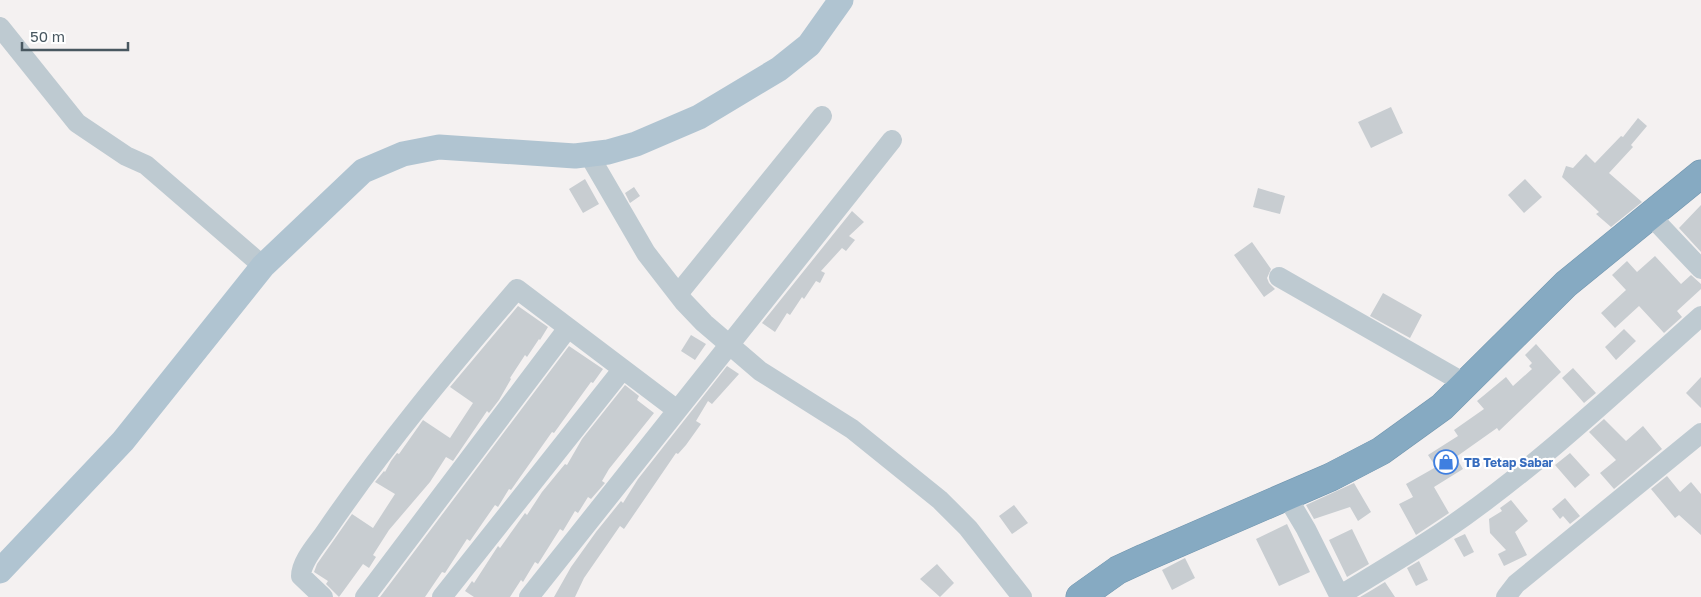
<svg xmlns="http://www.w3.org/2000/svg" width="1701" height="597" viewBox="0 0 1701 597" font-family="'Golos Text',sans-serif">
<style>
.building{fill:#c8cdd1}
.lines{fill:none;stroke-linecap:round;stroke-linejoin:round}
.highway-casing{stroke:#7195ae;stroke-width:29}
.minor{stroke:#becad1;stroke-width:20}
.major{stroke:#b0c4d1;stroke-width:25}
.highway{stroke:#86aac2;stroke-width:28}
.labels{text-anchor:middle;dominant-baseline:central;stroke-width:4.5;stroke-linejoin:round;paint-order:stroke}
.shop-label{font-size:12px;font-weight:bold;fill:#366cbe;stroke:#fff;text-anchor:start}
</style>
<rect width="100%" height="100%" fill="#f4f1f1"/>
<path class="building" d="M 1391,107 L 1403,133 L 1371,148 L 1358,122 Z
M 1638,118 L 1647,126 L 1631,145 L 1633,147 L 1609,173 L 1642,202 L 1611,227 L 1596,214 L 1599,212 L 1562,177 L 1566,166 L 1573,168 L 1586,154 L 1595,163 L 1621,136 L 1623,137 Z
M 585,179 L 599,204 L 583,213 L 569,189 Z
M 1525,179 L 1542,197 L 1524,213 L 1508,195 Z
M 634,187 L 640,196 L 630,203 L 625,193 Z
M 1258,188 L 1285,196 L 1280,214 L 1253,207 Z
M 1701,205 L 1701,252 L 1679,228 Z
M 852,211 L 864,222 L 849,236 L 855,240 L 846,251 L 842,248 L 821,271 L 825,273 L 820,283 L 816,281 L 804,299 L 802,297 L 790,315 L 787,313 L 775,332 L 762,323 Z
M 1252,242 L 1271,269 L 1267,278 L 1269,283 L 1275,289 L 1264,297 L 1234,255 Z
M 1655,256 L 1681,284 L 1691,275 L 1701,284 L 1701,289 L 1677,311 L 1682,317 L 1664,333 L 1639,306 L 1615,328 L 1601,313 L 1626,290 L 1612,275 L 1627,261 L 1637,272 Z
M 1383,293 L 1422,315 L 1410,338 L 1370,316 Z
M 518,306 L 548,327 L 540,340 L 539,339 L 527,357 L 525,355 L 510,378 L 511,379 L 499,400 L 489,413 L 487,411 L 453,461 L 446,457 L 430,482 L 389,530 L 373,555 L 376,557 L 369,568 L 363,564 L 339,597 L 326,584 L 328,581 L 314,572 L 317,564 L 352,514 L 373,528 L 395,494 L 375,482 L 384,471 L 385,472 L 391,461 L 397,453 L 399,454 L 423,420 L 450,438 L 473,403 L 450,387 Z
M 1624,329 L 1636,341 L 1616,360 L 1605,347 Z
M 691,335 L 706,344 L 695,360 L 681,351 Z
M 1536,344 L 1561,372 L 1499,431 L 1497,428 L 1456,457 L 1463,469 L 1434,487 L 1449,513 L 1416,535 L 1399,504 L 1413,497 L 1406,484 L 1436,467 L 1428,455 L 1458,436 L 1454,430 L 1484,409 L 1477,401 L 1506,377 L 1513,386 L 1532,369 L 1529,366 L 1532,363 L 1525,355 Z
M 569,346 L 603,369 L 593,383 L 591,382 L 554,433 L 552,432 L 511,490 L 509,489 L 498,507 L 495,505 L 470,541 L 467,539 L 445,573 L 442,572 L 425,597 L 380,597 Z
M 727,366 L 739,374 L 712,404 L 708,401 L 696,421 L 701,424 L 686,445 L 678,454 L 676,453 L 624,529 L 620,526 L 584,578 L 575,597 L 554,597 L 571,567 L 596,532 L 621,501 L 623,503 L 638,479 Z
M 1573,368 L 1596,393 L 1584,403 L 1562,378 Z
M 1701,377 L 1701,408 L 1686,393 Z
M 625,385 L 639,396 L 637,400 L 654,413 L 609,469 L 602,481 L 605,483 L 591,499 L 588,497 L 578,513 L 575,511 L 563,531 L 560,529 L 538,564 L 535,562 L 523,582 L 521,580 L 510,597 L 474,597 L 465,591 L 472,581 L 474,583 L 498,546 L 500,548 L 525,513 L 527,515 L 542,492 L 565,464 L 567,465 L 582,439 Z
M 1604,419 L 1626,441 L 1643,426 L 1662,449 L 1614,489 L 1600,473 L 1616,460 L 1589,432 Z
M 1570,453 L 1590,475 L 1575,488 L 1555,465 Z
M 1667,476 L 1680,492 L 1691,482 L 1701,494 L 1701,535 L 1679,515 L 1675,518 L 1651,489 Z
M 1354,483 L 1371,512 L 1358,521 L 1350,507 L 1314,519 L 1306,505 Z
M 1565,498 L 1580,516 L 1570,524 L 1563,516 L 1560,519 L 1552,509 Z
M 1511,500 L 1528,521 L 1515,532 L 1527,555 L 1504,566 L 1498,554 L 1506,550 L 1490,533 L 1489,519 L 1502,511 L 1500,508 Z
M 1014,505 L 1028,523 L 1012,534 L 999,516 Z
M 1287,524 L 1310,572 L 1279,586 L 1256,539 Z
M 1352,529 L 1369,564 L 1347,577 L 1329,540 Z
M 1465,534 L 1474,552 L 1464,557 L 1454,539 Z
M 1185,558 L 1195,578 L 1172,590 L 1162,570 Z
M 1419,561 L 1428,580 L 1416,586 L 1407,568 Z
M 937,564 L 954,583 L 940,597 L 920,579 Z
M 1385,582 L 1395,597 L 1360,597 L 1372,590 Z"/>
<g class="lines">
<g class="highway-casing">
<path id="highway" d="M 1080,597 L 1118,570 L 1144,558 L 1331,477 L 1381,451 L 1442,407 L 1566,284 L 1701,174"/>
</g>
<path class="minor" d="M 0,27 L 77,123 L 126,156 L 146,165 L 263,266
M 589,155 L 646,253 L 684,302 L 704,323 L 760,371 L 852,429 L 940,500 L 968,528 L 1022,597
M 1650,215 L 1701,269
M 1279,277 L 1466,384
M 678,294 L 822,116
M 1287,497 L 1306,529 L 1340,597
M 1339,596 C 1375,574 1411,553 1445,530 C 1537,467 1618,390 1701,316
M 323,597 L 301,576 C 301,561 318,543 326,531 C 384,446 450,367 517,289 L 677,410
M 365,597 L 568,328
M 442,597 L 622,370
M 529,597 L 892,140
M 1506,597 L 1516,584 L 1701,433"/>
<path class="major" d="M 0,571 L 123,441 L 263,266 L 363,171 L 403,154 L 439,147 L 575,156 L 608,152 L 636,144 L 699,117 L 779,69 L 809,45 L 841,0"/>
<use href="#highway" class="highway"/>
</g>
<defs>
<g id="shop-ring" transform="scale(1.25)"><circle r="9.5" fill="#fff" stroke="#3f7fe0" stroke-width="1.5"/><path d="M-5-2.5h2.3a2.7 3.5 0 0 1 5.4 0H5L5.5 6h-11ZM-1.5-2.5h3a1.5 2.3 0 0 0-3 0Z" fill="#3f7fe0"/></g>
</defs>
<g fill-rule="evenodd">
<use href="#shop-ring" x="1446" y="462"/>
</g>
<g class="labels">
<g class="shop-label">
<text x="1464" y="462">TB Tetap Sabar</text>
</g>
</g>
<path d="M22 42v8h106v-8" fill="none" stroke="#485760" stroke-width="2.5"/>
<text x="30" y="42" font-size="15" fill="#485760" stroke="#ffffff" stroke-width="4" paint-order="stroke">50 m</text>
</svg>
